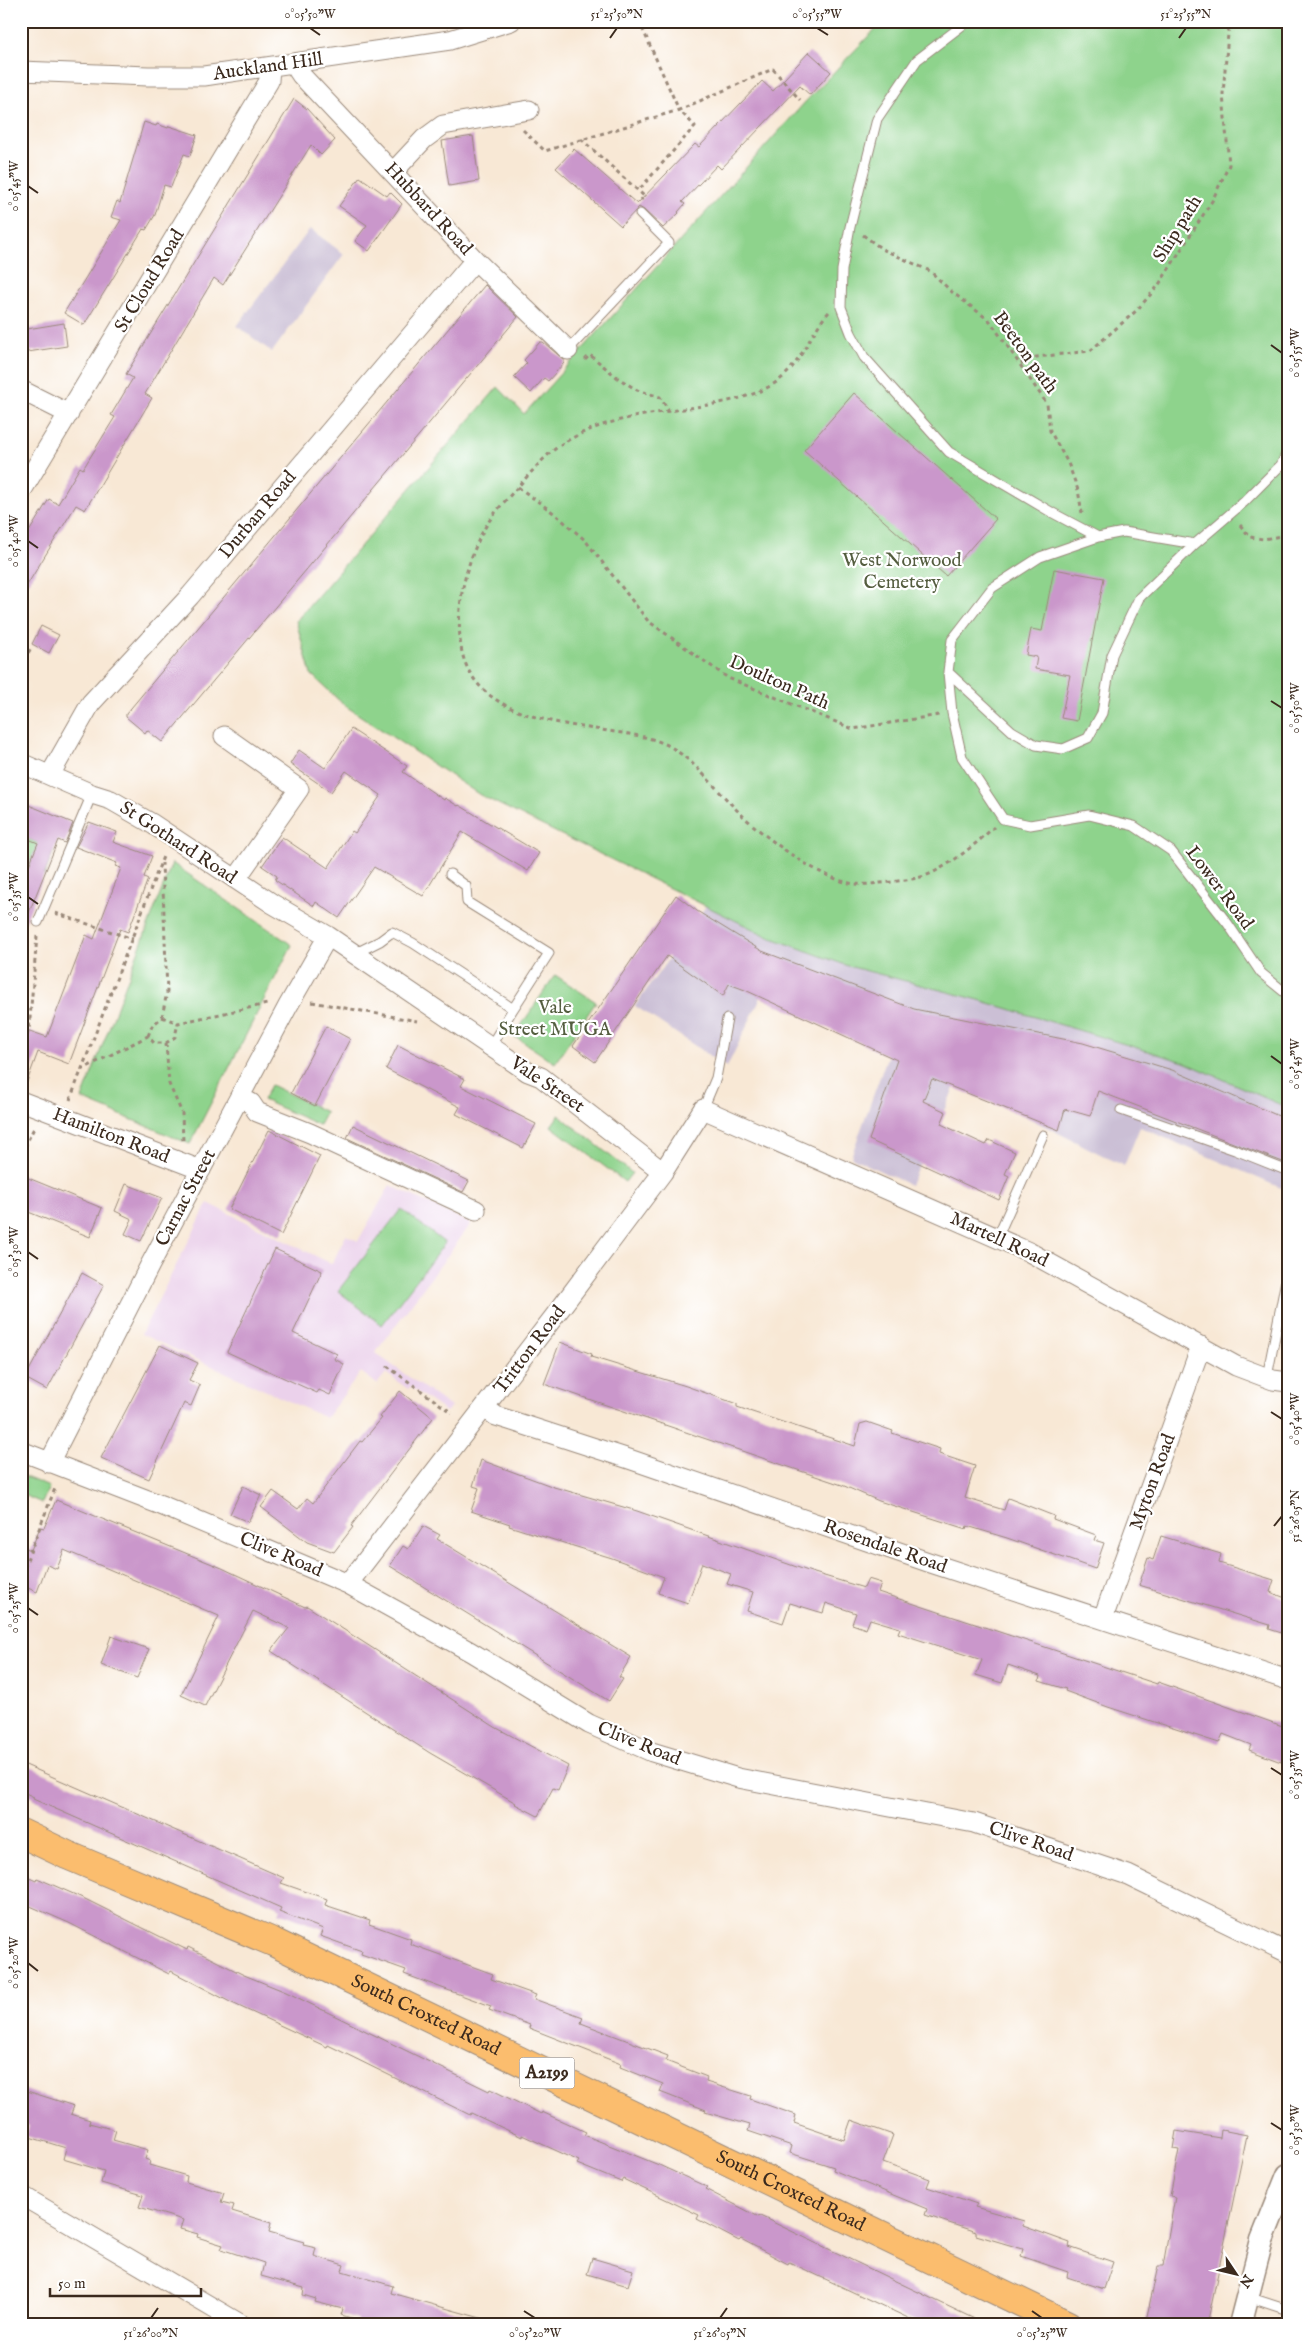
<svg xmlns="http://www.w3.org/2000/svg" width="1309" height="2346" viewBox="0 0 1309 2346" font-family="'IM FELL English',serif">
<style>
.built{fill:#ebd1eb}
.industrial{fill:#cbbfd5}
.green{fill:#8ed38c;stroke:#647e55}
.building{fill:#ca97cb}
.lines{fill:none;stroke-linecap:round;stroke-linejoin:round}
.service-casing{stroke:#9a897a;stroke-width:11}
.minor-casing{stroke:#9a897a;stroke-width:21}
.tertiary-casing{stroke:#9a897a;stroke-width:25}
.primary-casing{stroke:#9a897a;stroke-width:30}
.path{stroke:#9a897a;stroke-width:3;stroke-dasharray:4 4;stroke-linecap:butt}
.service{stroke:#fff;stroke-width:9}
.minor{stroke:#fff;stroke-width:19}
.tertiary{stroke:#fff;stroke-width:22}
.primary{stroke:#fbbd6e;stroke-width:28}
.ticks{fill:none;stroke:#3b2a1e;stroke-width:2}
.labels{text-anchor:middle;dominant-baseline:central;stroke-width:4.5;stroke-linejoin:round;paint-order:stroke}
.shield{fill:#fff;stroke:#766a62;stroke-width:1}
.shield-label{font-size:18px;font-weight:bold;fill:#3b2a1e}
.street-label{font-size:19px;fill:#3b2a1e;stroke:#fff}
.park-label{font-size:19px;fill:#545d3f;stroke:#fff}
.neatline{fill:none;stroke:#3b2a1e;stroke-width:2}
.ticks-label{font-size:12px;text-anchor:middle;fill:#3b2a1e}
</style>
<rect width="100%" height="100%" fill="#fff"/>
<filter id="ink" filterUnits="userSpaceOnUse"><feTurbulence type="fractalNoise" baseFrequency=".02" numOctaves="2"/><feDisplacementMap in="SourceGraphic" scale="10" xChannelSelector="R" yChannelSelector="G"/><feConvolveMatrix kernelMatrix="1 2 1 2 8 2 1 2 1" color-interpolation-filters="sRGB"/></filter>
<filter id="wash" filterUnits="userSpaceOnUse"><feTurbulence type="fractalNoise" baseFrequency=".0096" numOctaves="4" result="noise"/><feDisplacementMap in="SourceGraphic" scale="20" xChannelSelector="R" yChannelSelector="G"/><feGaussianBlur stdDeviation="1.12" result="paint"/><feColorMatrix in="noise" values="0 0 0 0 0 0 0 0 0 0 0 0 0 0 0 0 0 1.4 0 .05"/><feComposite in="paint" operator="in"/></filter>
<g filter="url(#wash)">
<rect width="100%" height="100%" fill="#f8e8d5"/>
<path class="built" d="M 390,1185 L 471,1224 L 375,1353 L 451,1407 L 446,1412 L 410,1387 L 408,1389 L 386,1373 L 377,1384 L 361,1372 L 326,1418 L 141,1334 L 208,1203 L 332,1264 L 346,1235 L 358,1241 Z"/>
<path class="industrial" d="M 310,229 L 344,254 L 272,352 L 237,326 Z
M 706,906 L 769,937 L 848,966 L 979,1000 L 1184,1062 L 1288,1108 L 1288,1191 L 1140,1127 L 1124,1166 L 957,1082 L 910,1185 L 851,1157 L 889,1052 L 762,995 L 727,1067 L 635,1006 Z"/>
<path class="green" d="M 883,21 L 1288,21 L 1288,1108 L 1184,1062 L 979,1000 L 848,966 L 769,937 L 480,795 L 344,705 L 311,674 L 296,621 L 498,387 L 524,414 L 807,100 Z
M 21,836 L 54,850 L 44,876 L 21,867 Z
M 172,863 L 292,945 L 190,1144 L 82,1099 Z
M 555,975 L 596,1002 L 555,1063 L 514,1036 Z
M 271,1085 L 326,1112 L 319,1125 L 263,1100 Z
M 559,1115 L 632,1173 L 625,1182 L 551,1126 Z
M 401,1209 L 445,1243 L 382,1325 L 338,1291 Z
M 21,1475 L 49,1487 L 42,1503 L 21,1494 Z"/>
<g id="blocks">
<path class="building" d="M 809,52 L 831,72 L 810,95 L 800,86 L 721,169 L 717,165 L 682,202 L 685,204 L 678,212 L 679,213 L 663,228 L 644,210 L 639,207 L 621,226 L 556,168 L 574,149 L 637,204 L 695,144 L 699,147 L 762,81 L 773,91 Z
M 294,99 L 307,109 L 335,140 L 321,155 L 311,145 L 223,285 L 214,278 L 145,394 L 152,398 L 85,510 L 76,505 L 21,595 L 21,545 L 49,499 L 58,504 L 80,467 L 83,469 L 115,417 L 111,415 L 133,378 L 126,374 Z
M 144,122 L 156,126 L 157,124 L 168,128 L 169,126 L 197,135 L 190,156 L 184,154 L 171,187 L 164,185 L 155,215 L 146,230 L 143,229 L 84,325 L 64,313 L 121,220 L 111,217 L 117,201 L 120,203 Z
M 473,136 L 479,181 L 449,186 L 442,141 Z
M 360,177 L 387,196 L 390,192 L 402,204 L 369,251 L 355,241 L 367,225 L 339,206 Z
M 485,285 L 518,317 L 162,742 L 147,730 L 145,733 L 126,717 L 126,714 Z
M 64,323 L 67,346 L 21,353 L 21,330 Z
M 540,342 L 543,342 L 564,360 L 564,363 L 548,381 L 544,378 L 531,393 L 514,377 L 527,363 L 524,360 Z
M 854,393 L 996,519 L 946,576 L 804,450 Z
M 1054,569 L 1104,578 L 1077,721 L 1061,718 L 1070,675 L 1035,669 L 1037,657 L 1026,655 L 1031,629 L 1042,631 Z
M 41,626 L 59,635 L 49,653 L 32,644 Z
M 351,729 L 407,766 L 403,772 L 444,800 L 445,798 L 458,806 L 459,805 L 539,853 L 528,871 L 462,832 L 423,896 L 374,867 L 339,918 L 316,902 L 314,906 L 275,880 L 277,876 L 262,866 L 282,837 L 328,868 L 352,831 L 355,833 L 381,795 L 346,771 L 331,792 L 290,764 L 299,750 L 325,768 Z
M 21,802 L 73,823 L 65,843 L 58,840 L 22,930 L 21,885 L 38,843 L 21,836 Z
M 89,822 L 117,832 L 113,842 L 152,856 L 144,877 L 148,879 L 128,932 L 120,929 L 69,1064 L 38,1052 L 24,1090 L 21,1090 L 21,1028 L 47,1037 L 86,935 L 94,939 L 121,868 L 115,866 L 117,863 L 76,847 Z
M 676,895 L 697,911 L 762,951 L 914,1009 L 1083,1043 L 1172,1070 L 1288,1120 L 1288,1164 L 1098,1091 L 1090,1116 L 1065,1109 L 1059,1130 L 932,1079 L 923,1101 L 946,1112 L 941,1124 L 986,1145 L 989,1140 L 1015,1152 L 1005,1174 L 1009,1176 L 999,1200 L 869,1140 L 897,1060 L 745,990 L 729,984 L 723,996 L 667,956 L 595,1062 L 573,1046 Z
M 326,1026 L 350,1039 L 315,1106 L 291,1093 Z
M 398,1045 L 465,1079 L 461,1086 L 536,1124 L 523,1148 L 456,1114 L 460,1107 L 386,1069 Z
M 353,1125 L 469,1181 L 463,1192 L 347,1138 Z
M 269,1130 L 320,1156 L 281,1235 L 229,1209 Z
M 21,1175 L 102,1208 L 90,1237 L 21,1209 Z
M 126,1184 L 162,1198 L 141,1241 L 125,1234 L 132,1219 L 115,1211 Z
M 275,1249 L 322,1271 L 293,1333 L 337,1354 L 334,1359 L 344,1364 L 330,1395 L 319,1390 L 317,1393 L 227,1352 Z
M 82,1273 L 104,1285 L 47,1390 L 25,1378 Z
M 560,1342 L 592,1354 L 591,1357 L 686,1386 L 737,1404 L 737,1407 L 855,1446 L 860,1424 L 867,1422 L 893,1431 L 892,1433 L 940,1449 L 939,1454 L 975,1466 L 965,1498 L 1004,1510 L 1008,1498 L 1054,1516 L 1053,1519 L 1096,1535 L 1094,1540 L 1104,1543 L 1095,1569 L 1007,1538 L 967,1526 L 966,1529 L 879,1501 L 842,1485 L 544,1384 Z
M 160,1345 L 198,1363 L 189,1380 L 200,1385 L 191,1406 L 184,1403 L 149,1479 L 101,1458 Z
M 400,1391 L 433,1418 L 351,1526 L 353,1527 L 334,1552 L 307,1542 L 261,1507 L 273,1491 L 298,1509 L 307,1498 L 313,1503 L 360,1441 L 362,1442 L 382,1418 L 380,1417 Z
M 481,1460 L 554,1487 L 637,1511 L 811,1572 L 864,1588 L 868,1579 L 881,1583 L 878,1592 L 1157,1684 L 1158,1682 L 1288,1728 L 1288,1758 L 1283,1756 L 1281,1762 L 1249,1750 L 1251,1745 L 1223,1734 L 1219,1743 L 1108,1707 L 1065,1691 L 1066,1689 L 1039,1681 L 1040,1676 L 1008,1665 L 1002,1683 L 976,1675 L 982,1660 L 898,1633 L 900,1628 L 870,1619 L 866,1629 L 852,1624 L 856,1613 L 826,1603 L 823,1613 L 790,1603 L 783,1623 L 747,1611 L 753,1592 L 727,1584 L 731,1574 L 702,1563 L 688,1603 L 658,1593 L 664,1577 L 612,1558 L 509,1526 L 510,1524 L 471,1511 L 479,1488 L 473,1486 Z
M 243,1486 L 261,1495 L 248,1522 L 230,1514 Z
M 56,1500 L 222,1568 L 305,1607 L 307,1606 L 495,1727 L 568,1766 L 558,1790 L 553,1788 L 538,1816 L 515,1804 L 516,1803 L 430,1753 L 271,1651 L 289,1628 L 253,1611 L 205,1706 L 181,1695 L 219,1616 L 64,1550 L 57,1569 L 47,1565 L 37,1592 L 21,1585 L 21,1546 L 31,1550 L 40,1527 L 44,1528 Z
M 423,1526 L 440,1535 L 437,1539 L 631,1657 L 619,1677 L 623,1679 L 609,1701 L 390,1566 L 403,1546 L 408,1549 Z
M 1161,1536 L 1221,1554 L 1219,1563 L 1274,1580 L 1270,1592 L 1288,1599 L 1288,1635 L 1269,1629 L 1270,1625 L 1139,1585 L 1148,1558 L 1153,1560 Z
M 111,1636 L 149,1649 L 137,1678 L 101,1665 Z
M 21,1763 L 284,1878 L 281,1883 L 327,1899 L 325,1905 L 370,1920 L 369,1924 L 411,1939 L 410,1944 L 493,1974 L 491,1979 L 536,1995 L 534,1999 L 583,2017 L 581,2023 L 668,2056 L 666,2061 L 707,2077 L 706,2082 L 751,2096 L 750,2099 L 796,2115 L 794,2123 L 844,2140 L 851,2120 L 893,2135 L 883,2162 L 930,2179 L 927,2187 L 977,2204 L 975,2207 L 1024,2221 L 1023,2226 L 1070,2243 L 1069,2247 L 1113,2262 L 1104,2289 L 1067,2277 L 1068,2272 L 1021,2256 L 1023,2249 L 976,2235 L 976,2232 L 925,2215 L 927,2209 L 833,2170 L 834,2167 L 790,2153 L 792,2146 L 748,2131 L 750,2125 L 705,2112 L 706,2110 L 660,2092 L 663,2084 L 620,2067 L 621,2064 L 529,2028 L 530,2025 L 489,2010 L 491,2006 L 404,1974 L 406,1970 L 361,1954 L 362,1951 L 320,1936 L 323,1929 L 279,1912 L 281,1908 L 33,1799 L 34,1797 L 21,1791 Z
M 21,1874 L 36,1881 L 37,1878 L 85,1899 L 187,1950 L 188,1947 L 244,1975 L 286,1992 L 489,2091 L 490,2089 L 541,2114 L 542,2112 L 586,2132 L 584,2135 L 659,2165 L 707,2187 L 705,2189 L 759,2217 L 760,2216 L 987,2325 L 923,2325 L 789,2262 L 788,2264 L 741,2239 L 739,2241 L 697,2219 L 699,2215 L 623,2179 L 621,2182 L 577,2164 L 579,2161 L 522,2135 L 522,2137 L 471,2113 L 470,2115 L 328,2045 L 327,2047 L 232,2003 L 171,1971 L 169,1974 L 69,1923 L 21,1902 Z
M 21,2089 L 74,2106 L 71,2114 L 90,2120 L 89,2123 L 116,2130 L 113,2140 L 148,2150 L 145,2159 L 150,2161 L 149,2165 L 187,2176 L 186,2182 L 224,2193 L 221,2202 L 234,2205 L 232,2211 L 271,2223 L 269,2232 L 304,2242 L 303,2245 L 316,2248 L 314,2256 L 344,2265 L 342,2271 L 393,2286 L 391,2293 L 488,2320 L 488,2325 L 357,2325 L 358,2320 L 341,2315 L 343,2309 L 315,2302 L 316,2299 L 303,2295 L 304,2288 L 261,2276 L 264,2263 L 221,2249 L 223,2245 L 197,2237 L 198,2234 L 180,2229 L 183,2220 L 139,2207 L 143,2195 L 101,2183 L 104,2171 L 63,2159 L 66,2148 L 26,2136 L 29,2126 L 21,2123 Z
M 1221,2130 L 1247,2135 L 1207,2325 L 1145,2325 L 1158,2266 L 1163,2266 L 1175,2197 L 1170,2196 L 1179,2150 L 1173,2149 L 1176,2131 L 1220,2138 Z
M 592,2258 L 633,2270 L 628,2286 L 587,2274 Z"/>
</g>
</g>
<g filter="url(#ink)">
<use href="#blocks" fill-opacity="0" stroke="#9a897a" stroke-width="1"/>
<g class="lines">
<g class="service-casing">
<path id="service" d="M 968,21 L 917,60 L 877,119 L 850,227 L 842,270 L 841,307 L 851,333 L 864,357 L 949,452 L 1051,512 L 1098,537
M 568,350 L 669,243 L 640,214
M 1195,544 L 1124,532 L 1098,537 L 1040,557 L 992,588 L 952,640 L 948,672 L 1012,731 L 1036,745 L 1063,749 L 1088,738 L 1102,713 L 1112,655 L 1139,598 L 1195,544 L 1244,502 L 1281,465 L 1288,451
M 948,672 L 952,713 L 962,757 L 1003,819 L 1030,825 L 1089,815 L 1134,826 L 1171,851 L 1228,924 L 1261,973 L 1288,995
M 450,874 L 466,886 L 467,902 L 549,953 L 513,1009
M 38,922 L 92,794
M 354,954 L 380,941 L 392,932 L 413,943 L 503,1002 L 513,1009 L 490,1047
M 703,1109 L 716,1078 L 727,1019
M 1121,1110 L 1235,1150 L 1288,1171
M 997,1238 L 1043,1135
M 1267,1377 L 1288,1270
M 1248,2297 L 1288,2310"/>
</g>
<g class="minor-casing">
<path id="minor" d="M 293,63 L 301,75 L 475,260 L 568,350
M 21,71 L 148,76 L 204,76 L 450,40 L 511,21
M 394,171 L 424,139 L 443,125 L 529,110
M 21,390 L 69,414
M 21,492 L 269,81 L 270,67
M 224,736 L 299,789 L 236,879
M 21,763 L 92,794 L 111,800 L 151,823 L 273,904 L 328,936 L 528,1072 L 541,1077 L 663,1172
M 50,775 L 91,703 L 190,596 L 475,260
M 240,1097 L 251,1103 L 257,1112 L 310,1133 L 476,1210
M 21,1101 L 201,1170
M 485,1408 L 496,1416 L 509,1420 L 629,1459 L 931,1563 L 1288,1680
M 21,1451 L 161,1505 L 348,1584 L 471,1652 L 589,1724 L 652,1752 L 738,1778 L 974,1823 L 1128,1875 L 1288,1953
M 49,1463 L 150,1265 L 288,1006 L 328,936
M 348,1584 L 563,1305 L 663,1172 L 703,1109 L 1029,1252 L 1236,1366 L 1273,1380 L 1288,1382
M 1103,1618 L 1201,1346
M 21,2195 L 242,2325"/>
</g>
<g class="tertiary-casing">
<path id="tertiary" d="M 1240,2325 L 1262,2240 L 1288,2175"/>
</g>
<g class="primary-casing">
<g id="primary">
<path id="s1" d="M 21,1833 L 67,1855 L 273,1942 L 1068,2325"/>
</g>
</g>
<path class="path" d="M 639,21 L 679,110 L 773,69 L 800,100
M 523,130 L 545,151 L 679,110 L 695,126 L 638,191
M 581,139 L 644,196 L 641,200
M 863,235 L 882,249 L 930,271 L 952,292 L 990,321 L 1047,404 L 1050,431 L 1068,463 L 1078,490 L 1082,513
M 829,312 C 809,334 801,366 775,383 C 755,396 731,401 708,405 C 657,414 603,416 559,446 C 546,455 536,467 525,479 C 510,496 491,514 481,535 C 465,568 457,602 460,639 C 466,713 549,722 608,731 C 629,734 651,736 671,747 C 698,764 717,791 740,813 C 764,837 816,876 849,883 C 863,886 877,883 891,882 C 905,880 919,879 932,873 C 954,862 976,844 994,827
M 585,360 L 590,355 L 618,378 L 637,390 L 660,397 L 669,411
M 1021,364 L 1028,358 L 1090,351 L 1136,311 L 1158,286 L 1212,201 L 1229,165 L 1223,94 L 1229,21
M 518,487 L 555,514 L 585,540 L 648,621 L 728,678 L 853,729 L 939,715
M 1240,525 L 1250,537 L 1263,539 L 1288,535
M 21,650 L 28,653 L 32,646
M 55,913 L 133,939
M 312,1002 L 417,1021
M 162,1017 L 178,1023
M 148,1036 L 152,1026 L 162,1017 L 167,992 L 162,863
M 166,1043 L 169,1084 L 182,1113 L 183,1142
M 21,1050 L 29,1030 L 37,936
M 81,1070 L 148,1036 L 154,1043 L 166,1043 L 175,1037 L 178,1023 L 267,1004
M 70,1100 L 164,854
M 21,1154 L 35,1126
M 387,1366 L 452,1413
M 21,1575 L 56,1486"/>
<use href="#service" class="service"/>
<use href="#minor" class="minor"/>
<use href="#tertiary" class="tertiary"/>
<use href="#primary" class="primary"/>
</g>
</g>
<path class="ticks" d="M 310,28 L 320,35M 817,28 L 828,35M 610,38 L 617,28M 1179,38 L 1186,28M 28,186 L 38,193M 1271,345 L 1282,353M 28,541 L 38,548M 1271,701 L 1282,708M 28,897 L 38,904M 1271,1056 L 1282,1064M 28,1252 L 38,1259M 1271,1412 L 1282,1419M 1274,1526 L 1282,1516M 28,1608 L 38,1615M 1271,1768 L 1282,1775M 28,1963 L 38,1971M 1271,2123 L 1282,2130M 524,2311 L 535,2318M 1032,2311 L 1042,2318M 151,2318 L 158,2308M 720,2318 L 727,2308"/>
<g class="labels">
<rect class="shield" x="519.5" y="2057.5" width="55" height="31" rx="4"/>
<g class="shield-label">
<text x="547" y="2073">A2199</text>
</g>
<g class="street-label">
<text transform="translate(268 67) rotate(-8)">Auckland Hill</text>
<text transform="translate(428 209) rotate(47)">Hubbard Road</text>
<text transform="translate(1178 229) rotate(-58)">Ship path</text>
<text transform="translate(150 281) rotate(-59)">St Cloud Road</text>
<text transform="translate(1025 353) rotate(54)">Beeton path</text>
<text transform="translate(258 515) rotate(-50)">Durban Road</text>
<text transform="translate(779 683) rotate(24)">Doulton Path</text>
<text transform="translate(178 843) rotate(33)">St Gothard Road</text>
<text transform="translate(1219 888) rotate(53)">Lower Road</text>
<text transform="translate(547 1085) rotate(34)">Vale Street</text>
<text transform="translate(111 1136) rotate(21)">Hamilton Road</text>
<text transform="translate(186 1198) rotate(-62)">Carnac Street</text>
<text transform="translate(999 1240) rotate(25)">Martell Road</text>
<text transform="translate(530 1350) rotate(-53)">Tritton Road</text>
<text transform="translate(1153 1482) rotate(-70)">Myton Road</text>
<text transform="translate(885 1547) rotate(19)">Rosendale Road</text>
<text transform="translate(281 1555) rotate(23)">Clive Road</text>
<text transform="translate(639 1744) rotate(22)">Clive Road</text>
<text transform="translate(1031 1842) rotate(19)">Clive Road</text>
<text stroke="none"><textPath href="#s1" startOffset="444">South Croxted Road</textPath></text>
<text stroke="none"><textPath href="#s1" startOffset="849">South Croxted Road</textPath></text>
</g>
<g class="park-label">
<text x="902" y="561">West Norwood<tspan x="902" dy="22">Cemetery</tspan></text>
<text x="555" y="1008">Vale<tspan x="555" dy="22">Street MUGA</tspan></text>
</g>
</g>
<rect width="1309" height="2346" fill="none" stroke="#fff" stroke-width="55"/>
<g transform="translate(1236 2274) rotate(125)" stroke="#ffffff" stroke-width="4" paint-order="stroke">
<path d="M0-4L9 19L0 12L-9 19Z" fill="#3b2a1e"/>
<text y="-8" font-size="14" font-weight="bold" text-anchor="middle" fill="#3b2a1e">N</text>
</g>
<path d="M50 2288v8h151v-8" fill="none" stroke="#3b2a1e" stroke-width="2.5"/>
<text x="58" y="2288" font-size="15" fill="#3b2a1e" stroke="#ffffff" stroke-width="4" paint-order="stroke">50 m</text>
<rect x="28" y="28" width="1254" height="2290" class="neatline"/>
<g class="ticks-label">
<text x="310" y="18">0°05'50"W</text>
<text x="617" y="18">51°25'50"N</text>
<text x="817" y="18">0°05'55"W</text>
<text x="1186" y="18">51°25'55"N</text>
<text transform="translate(14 186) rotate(-90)" y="4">0°05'45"W</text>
<text transform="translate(1295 353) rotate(-90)" y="4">0°05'55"W</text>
<text transform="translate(14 541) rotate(-90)" y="4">0°05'40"W</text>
<text transform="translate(1295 708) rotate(-90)" y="4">0°05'50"W</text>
<text transform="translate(14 897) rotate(-90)" y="4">0°05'35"W</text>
<text transform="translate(1295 1064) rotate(-90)" y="4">0°05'45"W</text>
<text transform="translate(14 1252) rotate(-90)" y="4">0°05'30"W</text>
<text transform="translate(1295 1419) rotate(-90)" y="4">0°05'40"W</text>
<text transform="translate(1295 1516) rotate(-90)" y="4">51°26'05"N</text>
<text transform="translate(14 1608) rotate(-90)" y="4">0°05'25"W</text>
<text transform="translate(1295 1775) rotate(-90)" y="4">0°05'35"W</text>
<text transform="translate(14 1963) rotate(-90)" y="4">0°05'20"W</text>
<text transform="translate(1295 2130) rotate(-90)" y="4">0°05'30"W</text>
<text x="151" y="2337">51°26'00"N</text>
<text x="535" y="2337">0°05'20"W</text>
<text x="720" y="2337">51°26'05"N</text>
<text x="1042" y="2337">0°05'25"W</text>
</g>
</svg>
